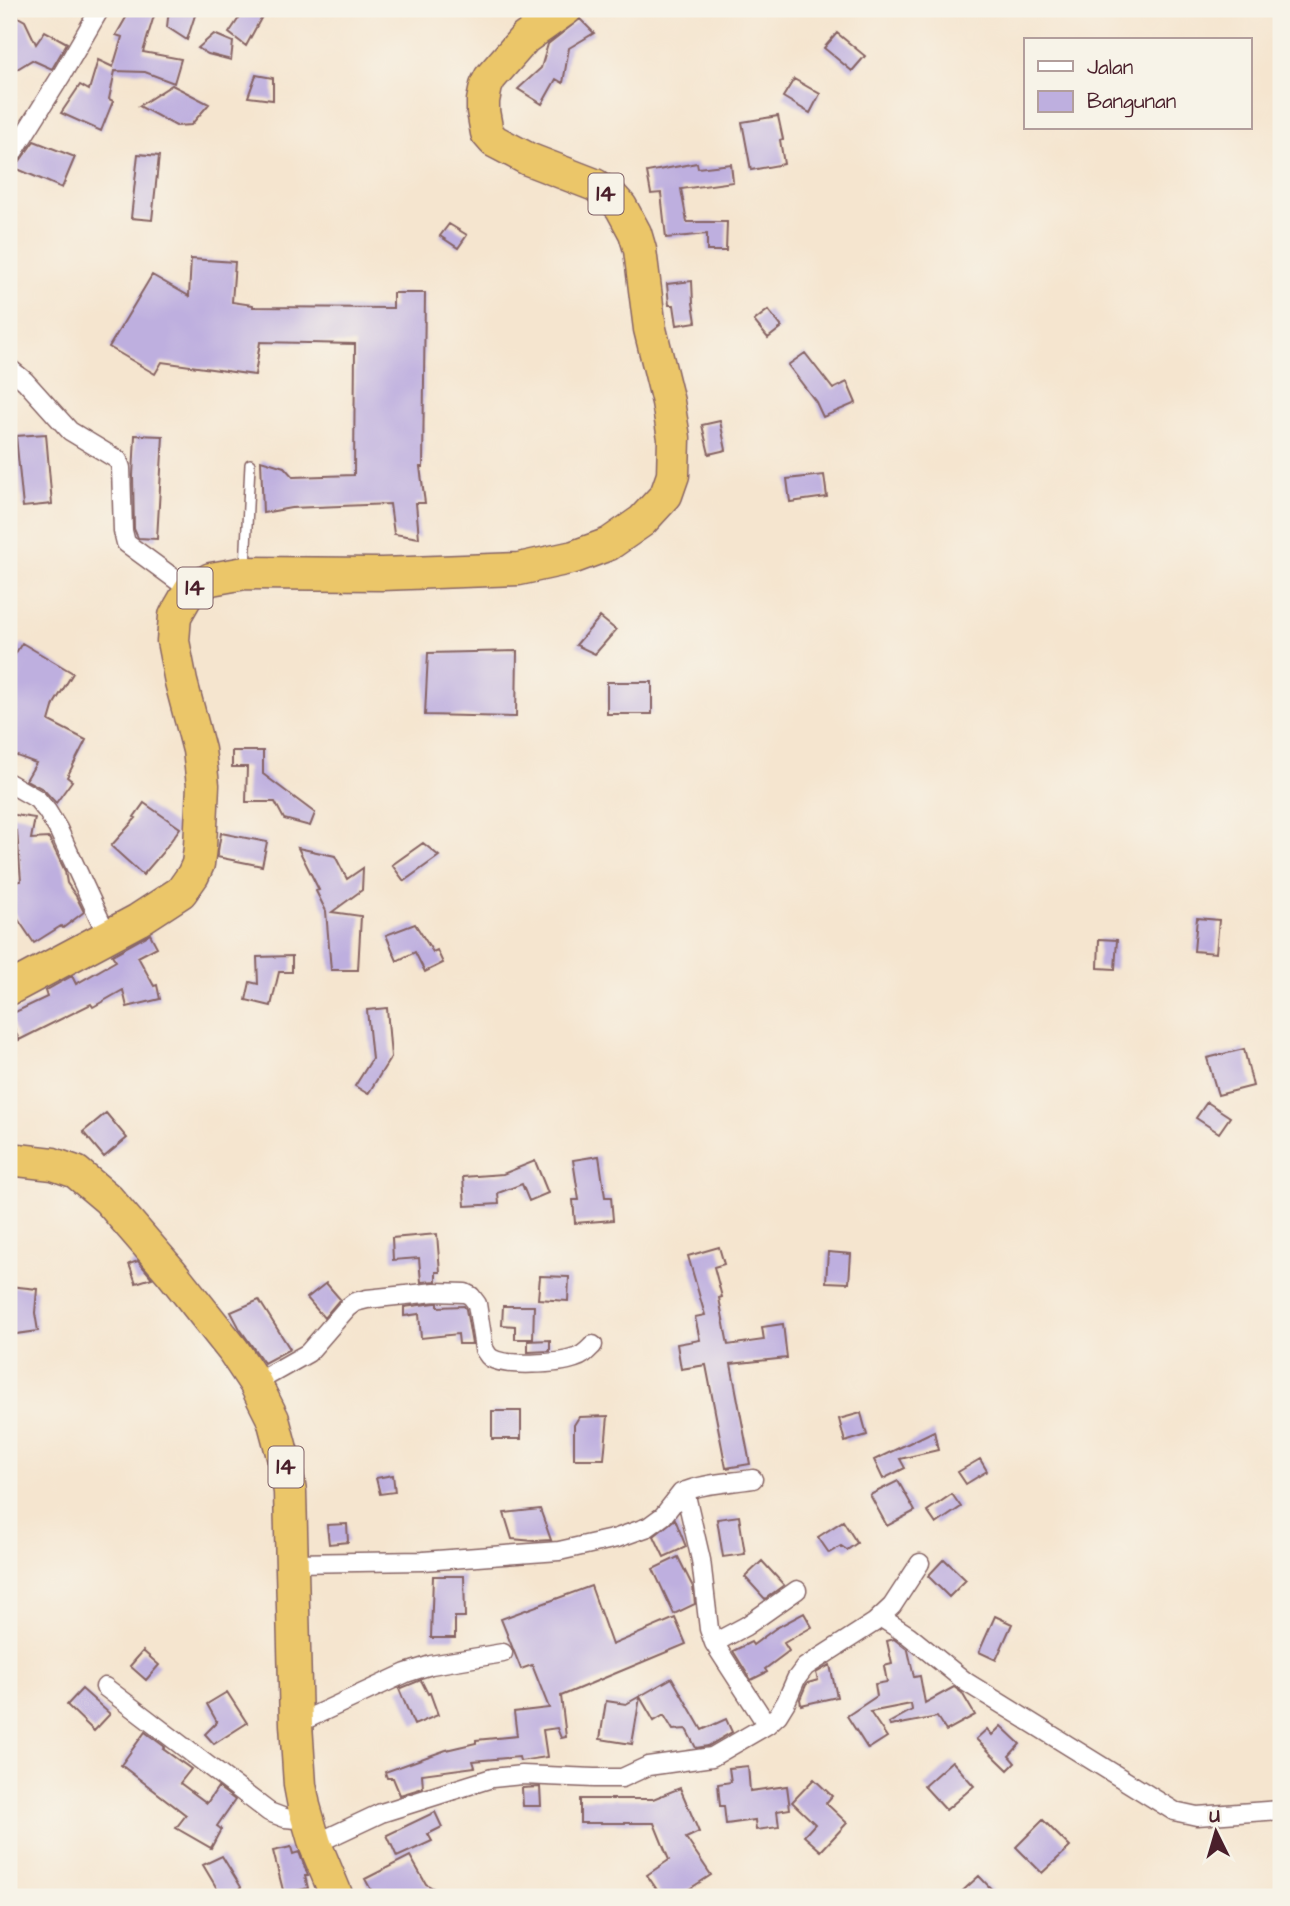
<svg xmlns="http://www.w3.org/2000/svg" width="1290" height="1906" viewBox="0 0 1290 1906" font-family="'Architects Daughter',sans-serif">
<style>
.building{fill:#beafdf}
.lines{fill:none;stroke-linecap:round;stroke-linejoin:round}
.lane-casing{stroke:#866464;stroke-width:12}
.street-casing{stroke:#866464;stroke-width:21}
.highway-casing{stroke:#866464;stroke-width:35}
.lane{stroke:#fff;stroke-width:9}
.street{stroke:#fff;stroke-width:18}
.highway{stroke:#ebc669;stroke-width:32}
.labels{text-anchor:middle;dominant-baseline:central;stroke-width:5;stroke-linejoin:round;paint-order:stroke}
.shield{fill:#f7f3e8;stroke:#7e5f64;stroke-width:2}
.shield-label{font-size:24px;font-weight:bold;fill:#4a1f2b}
</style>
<rect width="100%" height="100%" fill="#f7f3e8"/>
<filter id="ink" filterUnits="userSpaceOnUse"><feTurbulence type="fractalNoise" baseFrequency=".0143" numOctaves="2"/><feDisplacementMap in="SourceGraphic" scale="14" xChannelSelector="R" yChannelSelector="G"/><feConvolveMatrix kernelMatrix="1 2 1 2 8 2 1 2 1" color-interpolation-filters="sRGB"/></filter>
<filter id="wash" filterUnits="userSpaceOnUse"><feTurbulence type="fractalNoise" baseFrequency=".00686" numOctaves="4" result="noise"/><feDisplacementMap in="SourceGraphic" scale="28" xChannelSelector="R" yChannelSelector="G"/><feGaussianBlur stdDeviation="1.57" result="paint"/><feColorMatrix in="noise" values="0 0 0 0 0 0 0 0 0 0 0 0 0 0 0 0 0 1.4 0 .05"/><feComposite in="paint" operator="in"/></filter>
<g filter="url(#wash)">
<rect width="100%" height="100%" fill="#f5e5cf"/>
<g id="blocks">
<path class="building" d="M 131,9 L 156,9 L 143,52 L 181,59 L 174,83 L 145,72 L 115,71 L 109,99 L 113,101 L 101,131 L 61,113 L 80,85 L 89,90 L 98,60 L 113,67 L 122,37 L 116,35 Z
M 169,9 L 197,9 L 187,40 L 167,27 Z
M 245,9 L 266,9 L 246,46 L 229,33 Z
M 9,12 L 25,21 L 36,44 L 45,31 L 67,43 L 52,69 L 32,60 L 9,74 Z
M 580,19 L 594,33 L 569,48 L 563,83 L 556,79 L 542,104 L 518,89 L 541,68 L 548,44 Z
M 837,33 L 865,56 L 852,71 L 824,48 Z
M 214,34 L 233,42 L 231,60 L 208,54 L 198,48 Z
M 256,75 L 273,78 L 273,100 L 248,97 Z
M 794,79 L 820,94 L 810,113 L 783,97 Z
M 172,85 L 209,104 L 191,125 L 176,126 L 139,106 Z
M 778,116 L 783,139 L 780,140 L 784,164 L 751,170 L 742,122 Z
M 34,141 L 75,157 L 62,188 L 15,168 Z
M 138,154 L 159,156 L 152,220 L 131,218 Z
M 697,163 L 698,168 L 731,164 L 733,182 L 681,189 L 687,222 L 727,222 L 726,251 L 707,251 L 707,234 L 666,238 L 661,193 L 651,194 L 647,172 Z
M 449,224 L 467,235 L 458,248 L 440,236 Z
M 191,259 L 235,262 L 232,302 L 253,305 L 253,307 L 393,308 L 393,293 L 425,293 L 423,467 L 420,467 L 425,503 L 416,503 L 419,538 L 394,534 L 390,504 L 291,508 L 263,513 L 261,460 L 284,467 L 293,477 L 354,475 L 355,344 L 260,342 L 255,375 L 162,362 L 155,374 L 109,347 L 152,275 L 189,296 Z
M 692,281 L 693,303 L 696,322 L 677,325 L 674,305 L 669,305 L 667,284 Z
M 768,310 L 782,327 L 768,338 L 754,321 Z
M 805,353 L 833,389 L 847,382 L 856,403 L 823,417 L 816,402 L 788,365 Z
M 720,421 L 726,450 L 709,454 L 702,425 Z
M 46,434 L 52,504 L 23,507 L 16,436 Z
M 135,435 L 163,436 L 157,539 L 138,538 L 134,529 L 133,476 Z
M 824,475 L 827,497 L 790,502 L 787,479 Z
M 600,617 L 616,630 L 595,654 L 576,645 Z
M 22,643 L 73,673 L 54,704 L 49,721 L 86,740 L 67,777 L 72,781 L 56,803 L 43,789 L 26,780 L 36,763 L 9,753 L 9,664 Z
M 517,651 L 516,717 L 425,715 L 428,653 Z
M 607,682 L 652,682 L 652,714 L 607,714 Z
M 232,751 L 263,751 L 263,774 L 315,813 L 310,826 L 284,819 L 275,802 L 246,802 L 247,767 L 232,767 Z
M 144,803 L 180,828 L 162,853 L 143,875 L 111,846 L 136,818 L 134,817 Z
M 9,814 L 35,818 L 31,839 L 49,838 L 65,871 L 67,883 L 76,896 L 84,912 L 63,928 L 61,926 L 34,943 L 9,906 L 9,883 L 21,881 L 17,831 L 9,830 Z
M 221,833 L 267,842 L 262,866 L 217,857 Z
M 423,843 L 439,856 L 404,881 L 392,865 Z
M 298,848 L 335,856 L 347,879 L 363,868 L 362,890 L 332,912 L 361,916 L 358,970 L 331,970 L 326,911 L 316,891 L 319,890 Z
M 1197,918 L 1219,920 L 1216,953 L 1194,951 Z
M 415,924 L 433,952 L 437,950 L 443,963 L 425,972 L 415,952 L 397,961 L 386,935 Z
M 150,934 L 157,947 L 138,957 L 154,986 L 157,985 L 160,999 L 127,1007 L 123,990 L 93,1007 L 91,1004 L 19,1040 L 9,1015 L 47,997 L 45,991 L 72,976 L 76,984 L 116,961 L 112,955 Z
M 1099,939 L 1117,940 L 1115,969 L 1098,968 Z
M 292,956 L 292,972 L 279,972 L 271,1006 L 246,1000 L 250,982 L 258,984 L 257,957 Z
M 387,1008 L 391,1057 L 368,1094 L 355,1086 L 372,1059 L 367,1010 Z
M 1244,1049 L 1253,1086 L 1218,1095 L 1207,1058 Z
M 1207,1102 L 1230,1117 L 1219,1133 L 1196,1118 Z
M 106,1113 L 127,1138 L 104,1157 L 83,1132 Z
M 599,1156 L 605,1197 L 611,1197 L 613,1220 L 575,1223 L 573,1200 L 579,1200 L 573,1160 Z
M 535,1161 L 548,1193 L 529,1201 L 522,1184 L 498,1193 L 499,1204 L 465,1206 L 463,1177 L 503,1174 Z
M 437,1234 L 440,1272 L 436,1272 L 436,1281 L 421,1282 L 419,1258 L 393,1260 L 392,1238 Z
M 719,1247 L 724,1264 L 714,1267 L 722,1297 L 719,1298 L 728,1345 L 764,1340 L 762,1327 L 783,1324 L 787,1358 L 731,1364 L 750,1464 L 726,1468 L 706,1365 L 681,1369 L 677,1344 L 700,1340 L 695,1317 L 705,1315 L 688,1256 Z
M 828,1252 L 851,1254 L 849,1283 L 826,1282 Z
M 138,1261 L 152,1278 L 136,1283 L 129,1264 Z
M 540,1276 L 569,1277 L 568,1301 L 538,1299 Z
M 326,1283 L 340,1299 L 324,1318 L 307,1298 Z
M 9,1286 L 37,1289 L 35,1313 L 38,1331 L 9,1335 Z
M 259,1300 L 290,1349 L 264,1363 L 240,1329 L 231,1312 Z
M 435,1303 L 438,1303 L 438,1307 L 464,1306 L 466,1309 L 472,1344 L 459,1344 L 458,1334 L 421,1338 L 419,1314 L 404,1316 L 404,1307 Z
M 503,1306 L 534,1306 L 533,1339 L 515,1339 L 515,1326 L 502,1325 Z
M 550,1340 L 550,1351 L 528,1352 L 528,1341 Z
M 492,1411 L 521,1411 L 521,1439 L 492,1439 Z
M 861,1413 L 867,1435 L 845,1442 L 839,1419 Z
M 608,1416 L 604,1459 L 574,1459 L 574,1425 L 579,1417 Z
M 934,1431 L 938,1450 L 900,1459 L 905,1468 L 883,1479 L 874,1460 Z
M 980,1459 L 987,1471 L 966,1484 L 958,1472 Z
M 393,1475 L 395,1492 L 380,1494 L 376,1478 Z
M 898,1481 L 915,1511 L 887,1526 L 870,1495 Z
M 952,1494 L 961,1507 L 936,1524 L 927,1511 Z
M 540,1509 L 551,1540 L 534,1541 L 512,1539 L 504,1513 Z
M 739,1516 L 745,1554 L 723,1557 L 717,1519 Z
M 675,1519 L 686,1547 L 664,1557 L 654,1536 Z
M 843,1521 L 857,1543 L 847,1550 L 841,1546 L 829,1553 L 818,1537 Z
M 347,1524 L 348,1542 L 329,1544 L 327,1525 Z
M 678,1557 L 693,1587 L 695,1604 L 674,1614 L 653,1569 Z
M 944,1559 L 966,1580 L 949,1597 L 928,1576 Z
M 762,1561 L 784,1585 L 765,1599 L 745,1577 Z
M 433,1576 L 464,1576 L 465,1617 L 455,1617 L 455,1638 L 431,1638 Z
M 591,1586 L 612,1645 L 675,1618 L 686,1644 L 561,1696 L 566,1737 L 561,1738 L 557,1728 L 543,1730 L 547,1757 L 520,1761 L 519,1757 L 473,1761 L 475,1767 L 422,1774 L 423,1788 L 400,1795 L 393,1778 L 387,1778 L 385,1772 L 446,1750 L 476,1743 L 476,1740 L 517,1736 L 514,1712 L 549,1708 L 532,1665 L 521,1669 L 501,1619 Z
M 804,1613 L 812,1627 L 784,1643 L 789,1651 L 765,1669 L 767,1672 L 751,1680 L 733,1651 L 751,1642 L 753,1645 L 776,1628 Z
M 995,1616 L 1012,1624 L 996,1660 L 979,1652 Z
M 894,1639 L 908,1650 L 914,1677 L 920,1676 L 925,1703 L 954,1687 L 962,1693 L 975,1715 L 946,1731 L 937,1717 L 890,1726 L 889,1723 L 912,1710 L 911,1704 L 870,1712 L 887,1737 L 868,1749 L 847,1716 L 877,1696 L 875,1684 L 887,1682 L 884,1666 L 892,1664 L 887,1641 Z
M 143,1651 L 159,1665 L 146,1680 L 130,1666 Z
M 830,1665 L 837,1697 L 801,1705 L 800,1699 L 806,1685 L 808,1683 L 818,1680 L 816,1673 Z
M 672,1678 L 702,1730 L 726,1719 L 732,1732 L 708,1746 L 696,1748 L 686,1729 L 673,1730 L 664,1715 L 654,1721 L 640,1697 L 632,1744 L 600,1739 L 606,1701 L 626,1704 Z
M 421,1680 L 428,1694 L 430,1693 L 438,1715 L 414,1725 L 399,1689 Z
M 82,1689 L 110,1714 L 94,1731 L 67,1705 Z
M 227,1692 L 247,1723 L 214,1744 L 205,1734 L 217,1722 L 207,1704 Z
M 1001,1726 L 1020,1744 L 1009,1756 L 1015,1763 L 1008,1770 L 976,1739 L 987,1729 L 992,1735 Z
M 145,1732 L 165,1747 L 163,1749 L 191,1769 L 180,1783 L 207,1803 L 218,1787 L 235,1800 L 217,1826 L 221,1829 L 211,1848 L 176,1828 L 186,1815 L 121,1765 Z
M 952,1761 L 974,1786 L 946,1810 L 924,1786 Z
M 748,1766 L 750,1791 L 787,1786 L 790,1809 L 777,1811 L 779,1827 L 756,1830 L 755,1820 L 726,1824 L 724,1806 L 720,1806 L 718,1784 L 731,1782 L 729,1768 Z
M 814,1779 L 832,1796 L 826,1803 L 847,1823 L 821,1851 L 804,1836 L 815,1824 L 792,1802 Z
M 540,1787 L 541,1806 L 523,1806 L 522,1788 Z
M 680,1788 L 699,1832 L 686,1838 L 711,1875 L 677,1897 L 662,1897 L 647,1875 L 669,1860 L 654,1823 L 580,1823 L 580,1799 L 653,1799 Z
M 435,1812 L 442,1827 L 428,1834 L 432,1841 L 397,1857 L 387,1835 Z
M 1043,1820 L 1070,1847 L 1042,1873 L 1016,1847 Z
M 291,1847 L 293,1854 L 299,1852 L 308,1876 L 305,1876 L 308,1888 L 284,1894 L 273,1851 Z
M 222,1856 L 241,1887 L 230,1897 L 222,1897 L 203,1865 Z
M 410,1856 L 426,1884 L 448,1897 L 375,1897 L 365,1879 Z
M 979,1876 L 999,1897 L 956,1897 Z"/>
</g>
</g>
<g filter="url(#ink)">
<use href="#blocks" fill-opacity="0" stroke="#866464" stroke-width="2"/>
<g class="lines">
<g class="lane-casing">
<path id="lane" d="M 245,568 L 250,464"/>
</g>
<g class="street-casing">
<path id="street" d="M 9,159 L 61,76 L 100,9
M 9,368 L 25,381 L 70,431 L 118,460 L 121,468 L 123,531 L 126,543 L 190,590
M 9,783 L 37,799 L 47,811 L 58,829 L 108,937
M 255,1383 L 308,1353 L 347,1308 L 355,1302 L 367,1299 L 435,1292 L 465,1293 L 471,1296 L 477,1304 L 484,1349 C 487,1353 487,1355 491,1358 C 505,1367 559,1364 575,1358 C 583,1356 587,1351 593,1345
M 685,1491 L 701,1560 L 709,1629 L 714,1643 L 767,1725
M 292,1563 L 423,1561 L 559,1551 L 617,1538 L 648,1527 L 663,1516 L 681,1493 C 703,1483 729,1483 753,1479
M 880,1617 L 908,1635 L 966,1682 L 1174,1811 L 1197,1816 L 1281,1810
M 714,1643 L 746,1626 L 797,1590
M 105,1687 L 269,1812 L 285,1818 L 308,1820
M 296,1724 L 406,1673 L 431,1665 L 503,1653
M 315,1844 L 381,1813 L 492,1778 L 522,1775 L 594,1778 L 622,1778 L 648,1766 L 712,1757 L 767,1725 L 778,1715 L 786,1702 L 796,1679 L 805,1667 L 875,1622 L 892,1606 L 920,1563"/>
</g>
<g class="highway-casing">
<path id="highway" d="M 9,989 L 138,920 L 181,892 L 193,875 L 198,864 L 200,847 L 203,785 L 199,750 L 181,682 L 173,641 L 175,616 L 190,590 L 211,579 L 245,573 L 382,574 L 519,569 L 574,557 L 609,544 L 642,521 L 666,495 L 673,475 L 674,438 L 668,402 L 650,329 L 640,250 L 635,233 L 621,207 L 612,197 L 595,185 L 528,159 L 494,141 L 487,133 L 483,111 L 483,101 L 486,86 L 490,78 L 525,38 L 566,9
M 9,1159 L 53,1164 L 76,1172 L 108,1199 L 171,1272 L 233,1350 L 255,1383 L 273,1419 L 286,1468 L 290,1492 L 296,1724 L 300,1785 L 304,1806 L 315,1844 L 337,1897"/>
</g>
<use href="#lane" class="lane"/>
<use href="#street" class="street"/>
<use href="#highway" class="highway"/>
</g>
</g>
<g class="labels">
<g class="shield">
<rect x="588.5" y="173.5" width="35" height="41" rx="5"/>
<rect x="177.5" y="567.5" width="35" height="41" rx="5"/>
<rect x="268.5" y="1446.5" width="35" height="41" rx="5"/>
</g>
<g class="shield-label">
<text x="606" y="194">14</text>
<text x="195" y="588">14</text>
<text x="286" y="1467">14</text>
</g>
</g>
<rect width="1290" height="1906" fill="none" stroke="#f7f3e8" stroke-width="35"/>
<rect x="1024" y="38" width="228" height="91" fill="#f7f3e8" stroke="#b29e9c" stroke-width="2"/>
<rect x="1038" y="61" width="35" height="10" fill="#ffffff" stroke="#b29e9c" stroke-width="2"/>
<text x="1087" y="74" font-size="21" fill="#4a1f2b">Jalan</text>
<rect x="1038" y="91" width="35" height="21" fill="#beafdf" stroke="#b29e9c" stroke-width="2"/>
<text x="1087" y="108" font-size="21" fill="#4a1f2b">Bangunan</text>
<g transform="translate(1216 1832) rotate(355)" stroke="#f7f3e8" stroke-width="5" paint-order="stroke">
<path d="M0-5L12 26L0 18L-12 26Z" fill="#4a1f2b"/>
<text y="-10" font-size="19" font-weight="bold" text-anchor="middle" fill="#4a1f2b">U</text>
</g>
</svg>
